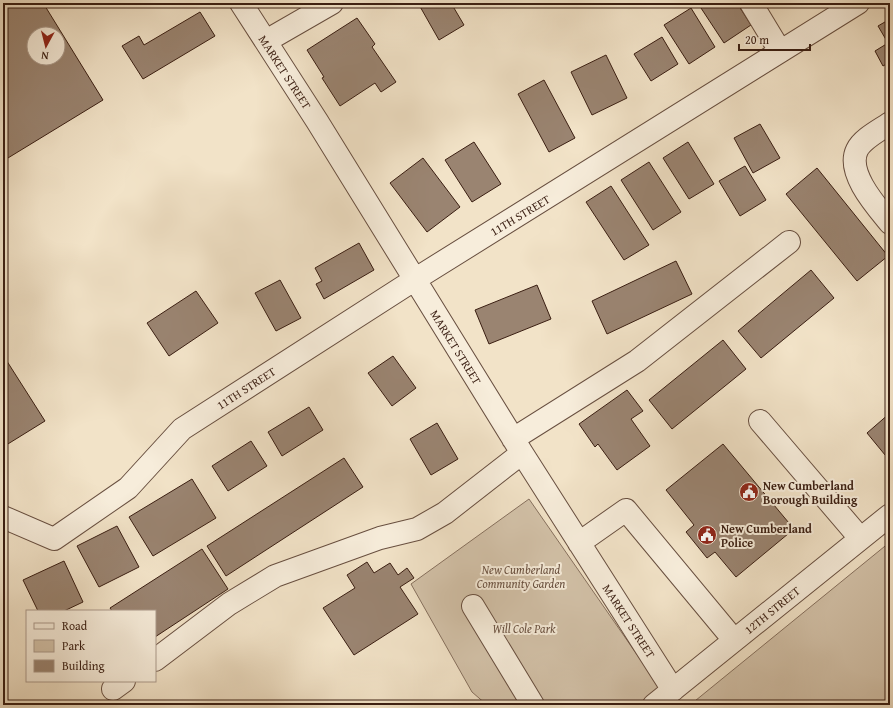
<svg xmlns="http://www.w3.org/2000/svg" width="893" height="708" viewBox="0 0 893 708" font-family="'Gentium Book Plus',serif">
<style>
.green{fill:#d3c2a9;stroke:#86705e}
.building{fill:#9a8471;stroke:#3a1e12;fill-rule:evenodd}
.lines{fill:none;stroke-linecap:round;stroke-linejoin:round}
.minor-casing{stroke:#684f40;stroke-width:24}
.minor{stroke:#f7eddb;stroke-width:22}
.labels{text-anchor:middle;dominant-baseline:central;stroke-width:4;stroke-linejoin:round;paint-order:stroke}
.street-label{font-size:12px;fill:#3a1e12;stroke:#f7eddb}
.poi-label{font-size:12px;font-weight:bold;fill:#3a1e12;stroke:#f7eddb;text-anchor:start}
.park-label{font-size:12px;font-style:italic;fill:#684f3f;stroke:#f7eddb}
</style>
<rect width="100%" height="100%" fill="#f2e3c8"/>
<filter id="stains"><feTurbulence type="fractalNoise" baseFrequency=".005" numOctaves="4"/><feColorMatrix values="0 0 0 0 .2 0 0 0 0 .09 0 0 0 0 .02 0 0 0 .5 -.17"/></filter>
<radialGradient id="worn" r=".72"><stop offset=".6" stop-color="#630" stop-opacity="0"/><stop offset="1" stop-color="#630" stop-opacity=".3"/></radialGradient>
<path class="green" d="M 529,499 L 672,705 L 487,705 L 472,692 L 411,584 Z
M 890,542 L 890,705 L 690,705 Z"/>
<path class="building" d="M 3,3 L 49,3 L 45,6 L 103,100 L 3,161 ZM 34,34 L 58,34 L 58,58 L 34,58 Z
M 418,3 L 451,3 L 464,25 L 439,40 Z
M 702,3 L 737,3 L 751,25 L 724,43 L 699,5 Z
M 691,8 L 715,47 L 689,64 L 664,25 Z
M 200,12 L 215,36 L 143,79 L 122,46 L 139,36 L 144,45 Z
M 357,18 L 375,44 L 372,47 L 396,82 L 381,92 L 375,83 L 340,106 L 322,78 L 324,77 L 307,50 Z
M 890,19 L 890,62 L 883,66 L 875,51 L 888,43 L 878,26 Z
M 662,37 L 678,64 L 651,81 L 634,54 Z
M 606,55 L 627,98 L 592,115 L 571,72 Z
M 544,80 L 575,138 L 549,152 L 518,94 Z
M 760,124 L 780,158 L 753,173 L 734,138 Z
M 474,142 L 501,184 L 472,202 L 445,160 Z
M 688,142 L 714,184 L 689,199 L 663,158 Z
M 423,158 L 460,207 L 427,232 L 390,183 Z
M 649,162 L 681,212 L 653,230 L 621,180 Z
M 745,166 L 766,200 L 740,216 L 719,181 Z
M 817,168 L 888,256 L 857,281 L 786,194 Z
M 611,186 L 649,245 L 624,260 L 586,202 Z
M 359,243 L 374,270 L 324,299 L 316,284 L 322,281 L 315,268 Z
M 676,261 L 692,294 L 607,334 L 592,301 Z
M 811,270 L 834,298 L 761,358 L 738,331 Z
M 280,280 L 301,318 L 276,331 L 255,293 Z
M 537,285 L 551,319 L 489,344 L 475,310 Z
M 196,291 L 218,323 L 169,356 L 147,323 Z
M 723,340 L 746,369 L 672,429 L 649,400 Z
M 3,355 L 45,421 L 3,447 Z
M 393,356 L 416,388 L 392,406 L 368,373 Z
M 627,390 L 643,411 L 631,419 L 650,446 L 617,470 L 598,444 L 595,447 L 579,424 Z
M 309,407 L 323,430 L 282,456 L 268,432 Z
M 890,413 L 890,461 L 867,433 Z
M 437,423 L 458,459 L 431,475 L 410,439 Z
M 251,441 L 267,466 L 228,491 L 212,466 Z
M 723,444 L 794,529 L 736,577 L 715,552 L 707,558 L 686,532 L 694,525 L 666,490 Z
M 344,458 L 363,487 L 226,576 L 207,546 Z
M 192,479 L 216,518 L 153,556 L 129,517 Z
M 117,526 L 139,567 L 99,587 L 77,546 Z
M 202,549 L 228,589 L 155,637 L 155,611 L 112,611 L 110,608 Z
M 64,561 L 83,602 L 64,611 L 38,611 L 23,580 Z
M 367,562 L 374,573 L 390,563 L 398,575 L 407,568 L 414,578 L 400,587 L 418,614 L 354,655 L 323,608 L 355,588 L 347,575 Z"/>
<g class="lines">
<g class="minor-casing">
<path id="minor" d="M 241,3 L 317,121 L 522,453 L 673,690
M 751,3 L 780,51
M 266,41 L 332,3
M 890,123 C 880,130 862,139 857,150 C 846,173 877,207 890,223
M 760,421 L 860,538
M 513,439 L 637,361 L 789,242
M 3,517 L 54,539 L 128,488 L 182,429 L 414,280 L 858,3
M 579,543 L 626,510 L 734,640
M 473,606 L 533,705
M 155,660 L 229,604 L 275,576 L 380,538 L 417,529 L 445,513 L 522,453
M 113,689 L 124,681
M 654,705 L 890,515"/>
</g>
<use href="#minor" class="minor"/>
</g>
<defs>
<g id="civic-disc" transform="scale(1)"><circle r="9.5" fill="#8f2418" stroke="#f7eddb"/><path d="M-.6-6.5H3V-4.5H.6V-3L4-1V1h2V6H-6V1h2V-1L-.6-3ZM-1.2 2.5V6h2.4V2.5Z" fill="#fff"/></g>
</defs>
<g fill-rule="evenodd">
<use href="#civic-disc" x="749" y="492"/>
<use href="#civic-disc" x="707" y="535"/>
</g>
<g class="labels">
<g class="street-label">
<text transform="translate(285 72) rotate(57)">MARKET STREET</text>
<text transform="translate(520 215) rotate(-31)">11TH STREET</text>
<text transform="translate(456 347) rotate(58)">MARKET STREET</text>
<text transform="translate(246 388) rotate(-33)">11TH STREET</text>
<text transform="translate(772 610) rotate(-39)">12TH STREET</text>
<text transform="translate(629 621) rotate(57)">MARKET STREET</text>
</g>
<g class="poi-label">
<text x="763" y="485">New Cumberland<tspan x="763" dy="14">Borough Building</tspan></text>
<text x="721" y="528">New Cumberland<tspan x="721" dy="14">Police</tspan></text>
</g>
<g class="park-label">
<text x="521" y="569">New Cumberland<tspan x="521" dy="14">Community Garden</tspan></text>
<text x="524" y="628">Will Cole Park</text>
</g>
</g>
<rect width="893" height="708" fill="none" stroke="#f2e3c8" stroke-width="16"/>
<rect x="4" y="4" width="885" height="700" fill="none" stroke="#3a1e12" stroke-width="2"/>
<rect x="8" y="8" width="877" height="692" fill="none" stroke="#3a1e12"/>
<rect x="26" y="610" width="130" height="72" fill="#f7eddb" stroke="#ab9a8b"/>
<rect x="34" y="623" width="20" height="6" fill="#f7eddb" stroke="#ab9a8b"/>
<text x="62" y="630" font-size="12" fill="#3a1e12">Road</text>
<rect x="34" y="640" width="20" height="12" fill="#d3c2a9" stroke="#ab9a8b"/>
<text x="62" y="650" font-size="12" fill="#3a1e12">Park</text>
<rect x="34" y="660" width="20" height="12" fill="#9a8471" stroke="#ab9a8b"/>
<text x="62" y="670" font-size="12" fill="#3a1e12">Building</text>
<g transform="translate(46 46) rotate(187)"><circle r="19" fill="#f7eddb" stroke="#ab9a8b"/>
<path d="M0-3L7 15L0 10L-7 15Z" fill="#8f2418"/>
<text y="-6" font-size="11" font-weight="bold" text-anchor="middle" fill="#3a1e12">N</text>
</g>
<path d="M739 44v6h71v-6" fill="none" stroke="#3a1e12" stroke-width="2"/>
<text x="745" y="44" font-size="12" fill="#3a1e12" stroke="#f7eddb" stroke-width="3" paint-order="stroke">20 m</text>
<rect width="100%" height="100%" filter="url(#stains)"/>
<rect width="100%" height="100%" fill="url(#worn)"/>
</svg>
